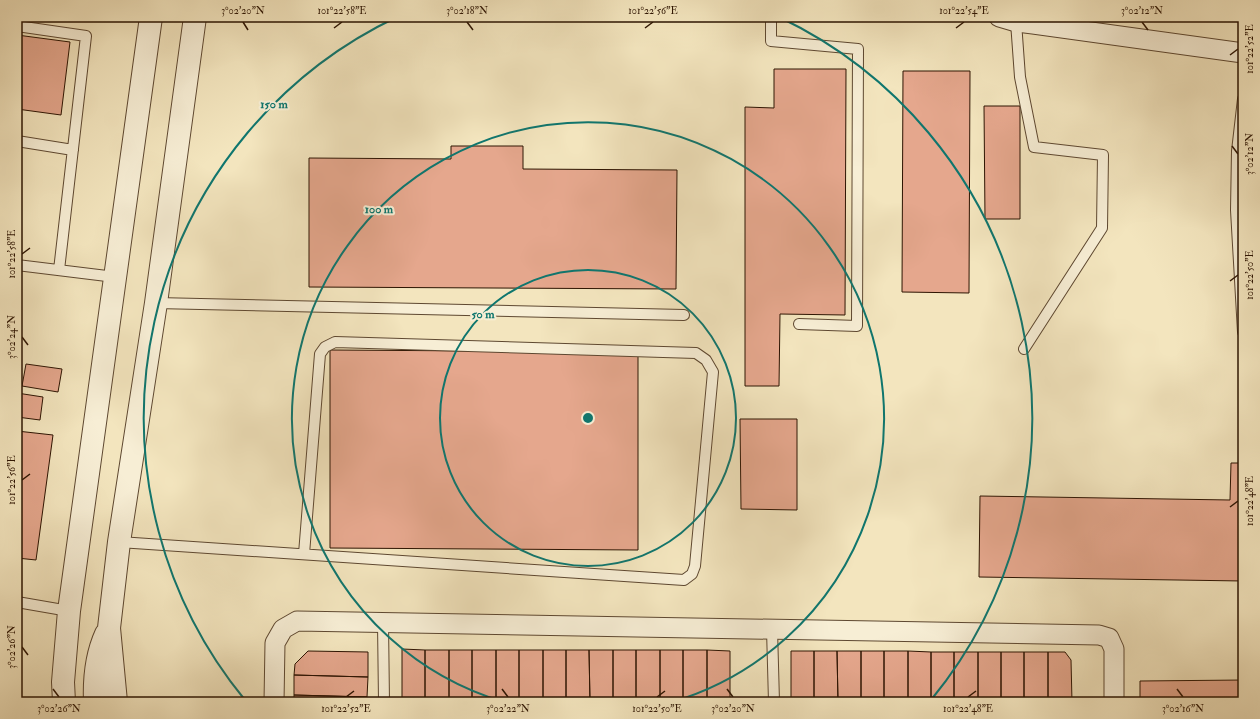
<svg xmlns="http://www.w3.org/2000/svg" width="1260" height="719" viewBox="0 0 1260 719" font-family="'IM FELL Double Pica',serif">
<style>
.building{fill:#e5a78d;stroke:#2d1402}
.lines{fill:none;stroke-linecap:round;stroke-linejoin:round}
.service-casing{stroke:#5e4831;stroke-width:12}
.minor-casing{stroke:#5e4831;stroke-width:21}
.tertiary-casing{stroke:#5e4831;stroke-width:24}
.service{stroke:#f7eed5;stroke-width:10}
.minor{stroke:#f7eed5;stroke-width:19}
.tertiary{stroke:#f7eed5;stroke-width:22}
.ticks{fill:none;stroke:#2d1402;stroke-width:1.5}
.ring{fill:none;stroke:#0f766e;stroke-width:2}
.centre{fill:#0f766e;stroke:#f7eed5;stroke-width:2}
.ring-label{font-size:12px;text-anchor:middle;font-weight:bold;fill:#0f766e;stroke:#f7eed5;stroke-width:4;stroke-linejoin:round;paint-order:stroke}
.neatline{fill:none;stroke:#2d1402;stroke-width:1.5}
.ticks-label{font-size:10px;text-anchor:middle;fill:#2d1402}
</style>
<rect width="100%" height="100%" fill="#f3e5be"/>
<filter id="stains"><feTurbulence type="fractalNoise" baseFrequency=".005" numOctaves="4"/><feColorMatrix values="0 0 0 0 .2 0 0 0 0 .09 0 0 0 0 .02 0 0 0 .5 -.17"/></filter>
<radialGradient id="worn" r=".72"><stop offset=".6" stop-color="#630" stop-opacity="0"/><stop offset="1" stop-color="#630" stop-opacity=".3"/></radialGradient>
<path class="building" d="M 17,35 L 70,42 L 61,115 L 17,109 Z
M 774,69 L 846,69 L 845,315 L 780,314 L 779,386 L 745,386 L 745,107 L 774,108 Z
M 903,71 L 970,71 L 969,293 L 902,292 Z
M 984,106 L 1020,106 L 1020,219 L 985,219 Z
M 451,146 L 523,146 L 523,169 L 677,170 L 676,289 L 309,287 L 309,158 L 451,159 Z
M 330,350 L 638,352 L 638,550 L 330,548 Z
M 26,364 L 62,369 L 58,392 L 22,386 Z
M 17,393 L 43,397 L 40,420 L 17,417 Z
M 740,419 L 797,419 L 797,510 L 741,509 Z
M 17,431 L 53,435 L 36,560 L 17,558 Z
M 1231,463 L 1243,463 L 1243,581 L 979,577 L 980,496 L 1230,500 Z
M 402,649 L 425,650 L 425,702 L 402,702 Z
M 425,650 L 449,650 L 449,702 L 425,702 Z
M 449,650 L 472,650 L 472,702 L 449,702 Z
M 472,650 L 496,650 L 496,702 L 472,702 Z
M 496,650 L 519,650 L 519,702 L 496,702 Z
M 519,650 L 543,650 L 543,702 L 519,702 Z
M 543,650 L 566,650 L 566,702 L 543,702 Z
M 566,650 L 589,650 L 590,702 L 566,702 Z
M 589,650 L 613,650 L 613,702 L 590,702 Z
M 613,650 L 636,650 L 636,702 L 613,702 Z
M 636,650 L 660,650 L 660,702 L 636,702 Z
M 660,650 L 683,650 L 683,702 L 660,702 Z
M 683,650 L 707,650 L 707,702 L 683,702 Z
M 707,650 L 730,651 L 730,702 L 707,702 Z
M 308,651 L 368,652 L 368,677 L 294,675 L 295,664 Z
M 791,651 L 814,651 L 814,702 L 791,702 Z
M 814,651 L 837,651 L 838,702 L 814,702 Z
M 837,651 L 861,651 L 861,702 L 838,702 Z
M 861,651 L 884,651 L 884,702 L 861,702 Z
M 884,651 L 908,651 L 908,702 L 884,702 Z
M 908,651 L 931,652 L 931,702 L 908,702 Z
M 931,652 L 954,652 L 954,702 L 931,702 Z
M 954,652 L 978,652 L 978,702 L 954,702 Z
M 978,652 L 1001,652 L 1001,702 L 978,702 Z
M 1001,652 L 1024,652 L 1024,702 L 1001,702 Z
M 1024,652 L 1048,652 L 1048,702 L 1024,702 Z
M 1048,652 L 1065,652 L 1071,660 L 1072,702 L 1048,702 Z
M 294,675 L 368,677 L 367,697 L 294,695 Z
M 1243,680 L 1243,702 L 1140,702 L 1140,681 Z
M 294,695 L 367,697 L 367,702 L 294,702 Z"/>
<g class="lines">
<g class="service-casing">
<path id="service" d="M 771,17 L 771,41 L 858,49 L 857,326 L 799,324
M 1016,22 L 1020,77 L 1034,147 L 1103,155 L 1102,228 L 1024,349
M 17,26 L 86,36 L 59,270
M 1243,99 L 1237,151 L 1236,210 L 1243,332
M 17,141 L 73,150
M 17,265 L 115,277
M 156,303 L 684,315
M 119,542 L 684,580 L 692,574 L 695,566 L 713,372 L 706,360 L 696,353 L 335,342 L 325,347 L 320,354 L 304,554
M 17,602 L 69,611
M 383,623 L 384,702
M 772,629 L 774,702"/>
</g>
<g class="minor-casing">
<path id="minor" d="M 999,17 L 1016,22 L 1033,24 L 1243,53
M 274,702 L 275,643 L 283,629 L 297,621 L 1099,635 L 1109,638 L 1114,649 L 1114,702"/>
</g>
<g class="tertiary-casing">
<path id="tertiary" d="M 64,702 L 63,682 L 69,611 L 151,17
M 95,702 C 94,679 96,656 106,634
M 116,702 L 109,628 L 119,542 L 156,303 L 195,17"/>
</g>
<use href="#service" class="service"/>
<use href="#minor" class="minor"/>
<use href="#tertiary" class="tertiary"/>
</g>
<path class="ticks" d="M 243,22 L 248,30M 467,22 L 473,30M 1142,22 L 1148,30M 334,28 L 342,22M 645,28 L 653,22M 956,28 L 964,22M 1230,55 L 1238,49M 1232,146 L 1238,154M 22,254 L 30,248M 1230,281 L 1238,275M 22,337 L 28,345M 22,480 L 30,474M 1230,507 L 1238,501M 22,647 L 28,655M 53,689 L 59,697M 502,689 L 508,697M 727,689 L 733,697M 1177,689 L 1183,697M 346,697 L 354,691M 657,697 L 665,691M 968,697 L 976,691"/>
<g class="ring">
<circle cx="588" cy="418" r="148"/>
<path d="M504 702A296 296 0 1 1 672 702"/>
<path d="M245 700A444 444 0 0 1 397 17M779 17A444 444 0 0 1 931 700"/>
</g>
<circle cx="588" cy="418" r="6" class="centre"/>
<g class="ring-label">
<text x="274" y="108">150 m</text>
<text x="379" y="213">100 m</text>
<text x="483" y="318">50 m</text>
</g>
<rect width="1260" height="719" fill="none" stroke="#f3e5be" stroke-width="44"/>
<rect x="22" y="22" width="1216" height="675" class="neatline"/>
<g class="ticks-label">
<text x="243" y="14">3°02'20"N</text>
<text x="342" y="14">101°22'58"E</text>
<text x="467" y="14">3°02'18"N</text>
<text x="653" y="14">101°22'56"E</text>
<text x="964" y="14">101°22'54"E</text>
<text x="1142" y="14">3°02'12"N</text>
<text transform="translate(1249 49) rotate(-90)" y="4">101°22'52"E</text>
<text transform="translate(1249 154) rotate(-90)" y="4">3°02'12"N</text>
<text transform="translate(11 254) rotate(-90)" y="4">101°22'58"E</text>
<text transform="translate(1249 275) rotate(-90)" y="4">101°22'50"E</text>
<text transform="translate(11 337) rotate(-90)" y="4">3°02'24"N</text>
<text transform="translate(11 480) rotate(-90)" y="4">101°22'56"E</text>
<text transform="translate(1249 501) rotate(-90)" y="4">101°22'48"E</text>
<text transform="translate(11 647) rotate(-90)" y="4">3°02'26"N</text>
<text x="59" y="712">3°02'26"N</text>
<text x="346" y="712">101°22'52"E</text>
<text x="508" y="712">3°02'22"N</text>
<text x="657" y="712">101°22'50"E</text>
<text x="733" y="712">3°02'20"N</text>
<text x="968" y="712">101°22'48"E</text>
<text x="1183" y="712">3°02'16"N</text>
</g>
<rect width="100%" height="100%" filter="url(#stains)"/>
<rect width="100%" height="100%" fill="url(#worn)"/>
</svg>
